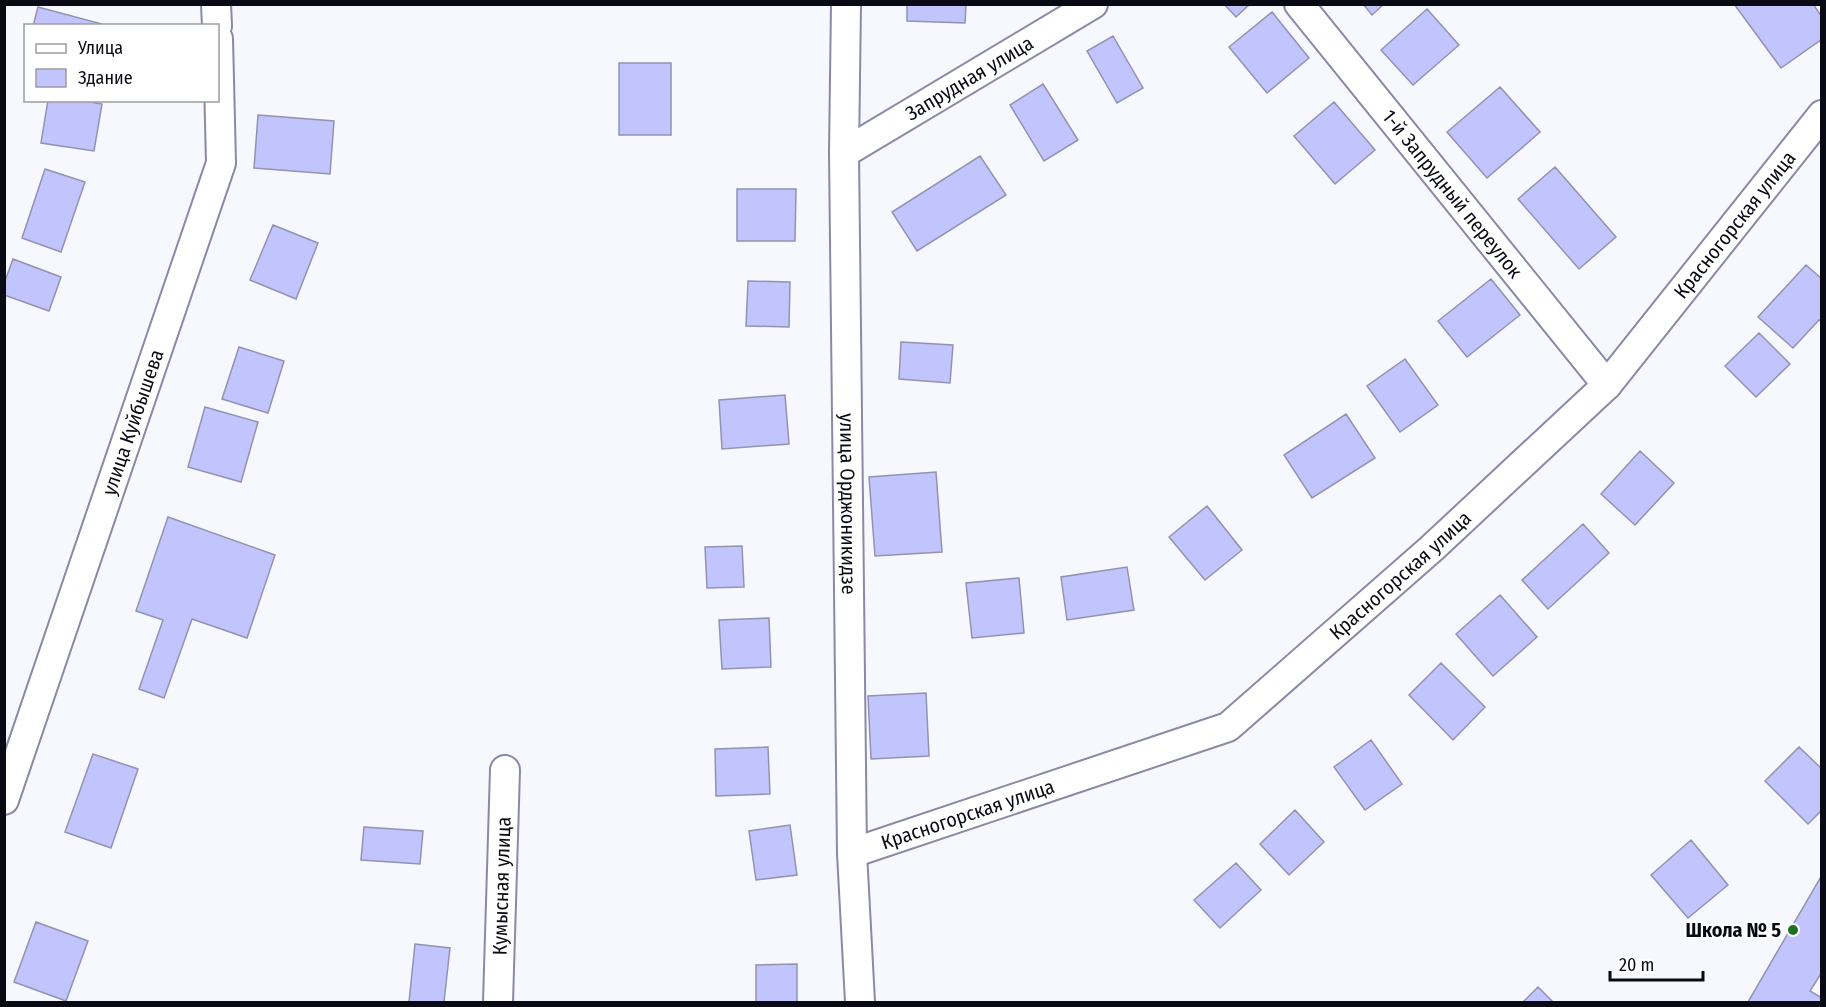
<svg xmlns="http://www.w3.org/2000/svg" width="1826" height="1007" viewBox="0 0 1826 1007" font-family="'Fira Sans Condensed',sans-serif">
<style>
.building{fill:#c2c4fd;stroke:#9193b1;stroke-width:1.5}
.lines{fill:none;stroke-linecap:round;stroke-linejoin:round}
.minor-casing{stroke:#888aa7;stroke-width:32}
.minor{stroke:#fff;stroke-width:28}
.poi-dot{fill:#1b7320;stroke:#fff;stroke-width:2}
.labels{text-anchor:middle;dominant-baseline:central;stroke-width:5;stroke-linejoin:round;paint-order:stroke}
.street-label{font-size:20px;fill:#0a0a15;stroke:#fff}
.poi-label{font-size:20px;font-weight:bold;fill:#0a0a15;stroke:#fff;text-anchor:end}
</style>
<rect width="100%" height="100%" fill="#f7f7fe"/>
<path class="building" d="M 907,4 L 966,4 L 965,23 L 907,21 Z
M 1224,4 L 1250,4 L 1236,17 Z
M 1363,4 L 1384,4 L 1372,15 Z
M 1734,4 L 1813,4 L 1822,17 L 1822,39 L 1781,68 Z
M 38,7 L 102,24 L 102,26 L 33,26 Z
M 1427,9 L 1459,45 L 1413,85 L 1381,50 Z
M 1272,12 L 1309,58 L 1267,93 L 1229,47 Z
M 1113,36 L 1143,88 L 1117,103 L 1087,51 Z
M 619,63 L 671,63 L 671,135 L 619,135 Z
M 1043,84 L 1078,140 L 1044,161 L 1010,105 Z
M 1500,87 L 1540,132 L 1487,178 L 1447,132 Z
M 48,100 L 79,100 L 102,104 L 94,151 L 41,143 Z
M 1334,102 L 1375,150 L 1335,184 L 1294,136 Z
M 258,115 L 334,121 L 330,174 L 254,168 Z
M 980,156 L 1006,195 L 917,251 L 892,212 Z
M 1555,167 L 1616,237 L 1579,269 L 1518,199 Z
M 45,169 L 85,182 L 61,252 L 22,238 Z
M 737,189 L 796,189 L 795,241 L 737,241 Z
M 273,225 L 318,243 L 296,299 L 250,280 Z
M 13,259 L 61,277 L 49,311 L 4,295 L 4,284 Z
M 1806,265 L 1822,279 L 1822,322 L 1819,320 L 1793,348 L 1758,317 Z
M 1491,279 L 1520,315 L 1467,357 L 1438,321 Z
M 748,281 L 790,282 L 789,327 L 746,326 Z
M 1759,333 L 1790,364 L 1756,397 L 1725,366 Z
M 901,342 L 953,345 L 950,383 L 899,379 Z
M 239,347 L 284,361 L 268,413 L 222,399 Z
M 1405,359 L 1438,405 L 1400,432 L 1367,386 Z
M 785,395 L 789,444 L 722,449 L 719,400 Z
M 205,407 L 258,422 L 241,482 L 188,467 Z
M 1346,414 L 1375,458 L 1312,498 L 1284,455 Z
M 1640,451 L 1674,483 L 1635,525 L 1601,494 Z
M 936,472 L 942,552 L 875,556 L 869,477 Z
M 1207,506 L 1242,550 L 1205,580 L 1169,537 Z
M 168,517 L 275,555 L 247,638 L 192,619 L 164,698 L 139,689 L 163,620 L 136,611 Z
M 1583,524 L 1609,553 L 1548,609 L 1522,580 Z
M 742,546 L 744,587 L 707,588 L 705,547 Z
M 1127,567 L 1134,610 L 1067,620 L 1061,577 Z
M 1019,578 L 1024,633 L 972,638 L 966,583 Z
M 1500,595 L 1537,637 L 1493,676 L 1456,634 Z
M 769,618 L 771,667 L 722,669 L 719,620 Z
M 1441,663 L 1485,707 L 1453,740 L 1409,695 Z
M 926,693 L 929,756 L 871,759 L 868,696 Z
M 1371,740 L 1402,784 L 1365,810 L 1334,767 Z
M 768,747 L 770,794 L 716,796 L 715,749 Z
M 1799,747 L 1822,769 L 1822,810 L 1808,824 L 1765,781 Z
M 93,754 L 138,769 L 111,848 L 65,832 Z
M 1295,810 L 1324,842 L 1289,875 L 1260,844 Z
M 790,825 L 797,875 L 756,880 L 749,831 Z
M 364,827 L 423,831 L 420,864 L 361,860 Z
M 1691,840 L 1728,885 L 1688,918 L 1651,875 Z
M 1236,863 L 1261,890 L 1220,928 L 1194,900 Z
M 1822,875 L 1822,972 L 1810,991 L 1822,998 L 1822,1002 L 1748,1002 Z
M 36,922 L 88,941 L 66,1001 L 14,982 Z
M 415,944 L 450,948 L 444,1002 L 409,1002 Z
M 797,964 L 797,1002 L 756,1002 L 756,965 Z
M 1538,987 L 1553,1002 L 1523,1002 Z"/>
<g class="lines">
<g class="minor-casing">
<g id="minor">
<path d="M 216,4 L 217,26"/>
<path id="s1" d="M 846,4 L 844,153 L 852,853 L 860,1002"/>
<path id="s2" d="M 1299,4 L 1607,385"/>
<path id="s3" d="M 844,153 L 1093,4"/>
<path id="s4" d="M 4,800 L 221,163 L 218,39"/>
<path id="s5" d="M 852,853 L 1228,727 L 1431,549 L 1607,385 L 1822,115"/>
<path id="s6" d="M 498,1002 L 505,770"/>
</g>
</g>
<use href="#minor" class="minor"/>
</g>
<circle class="poi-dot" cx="1793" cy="930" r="6"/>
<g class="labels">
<g class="street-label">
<text stroke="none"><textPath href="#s3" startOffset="146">Запрудная улица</textPath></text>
<text stroke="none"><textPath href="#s2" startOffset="244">1-й Запрудный переулок</textPath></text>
<text stroke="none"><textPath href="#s5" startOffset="1112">Красногорская улица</textPath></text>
<text stroke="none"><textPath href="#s4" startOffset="399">улица Куйбышева</textPath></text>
<text stroke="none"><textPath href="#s1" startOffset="500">улица Орджоникидзе</textPath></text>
<text stroke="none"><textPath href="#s5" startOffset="626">Красногорская улица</textPath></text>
<text stroke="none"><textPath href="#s5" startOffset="122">Красногорская улица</textPath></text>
<text stroke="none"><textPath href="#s6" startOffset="116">Кумысная улица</textPath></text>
</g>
<g class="poi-label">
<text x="1781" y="930">Школа № 5</text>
</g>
</g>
<rect width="1826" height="1007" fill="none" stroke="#0a0a15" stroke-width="12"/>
<rect x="24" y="24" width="195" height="78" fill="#ffffff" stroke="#9d9da1" stroke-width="1.5"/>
<rect x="36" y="44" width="30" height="9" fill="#ffffff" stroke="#9d9da1" stroke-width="1.5"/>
<text x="78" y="54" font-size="18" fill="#0a0a15">Улица</text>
<rect x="36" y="69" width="30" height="18" fill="#c2c4fd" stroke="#9d9da1" stroke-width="1.5"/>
<text x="78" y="84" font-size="18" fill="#0a0a15">Здание</text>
<path d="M1610 971v9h93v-9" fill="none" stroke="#0a0a15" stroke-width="3"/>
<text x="1619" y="971" font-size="18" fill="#0a0a15" stroke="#ffffff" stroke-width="4.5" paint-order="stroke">20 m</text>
</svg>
